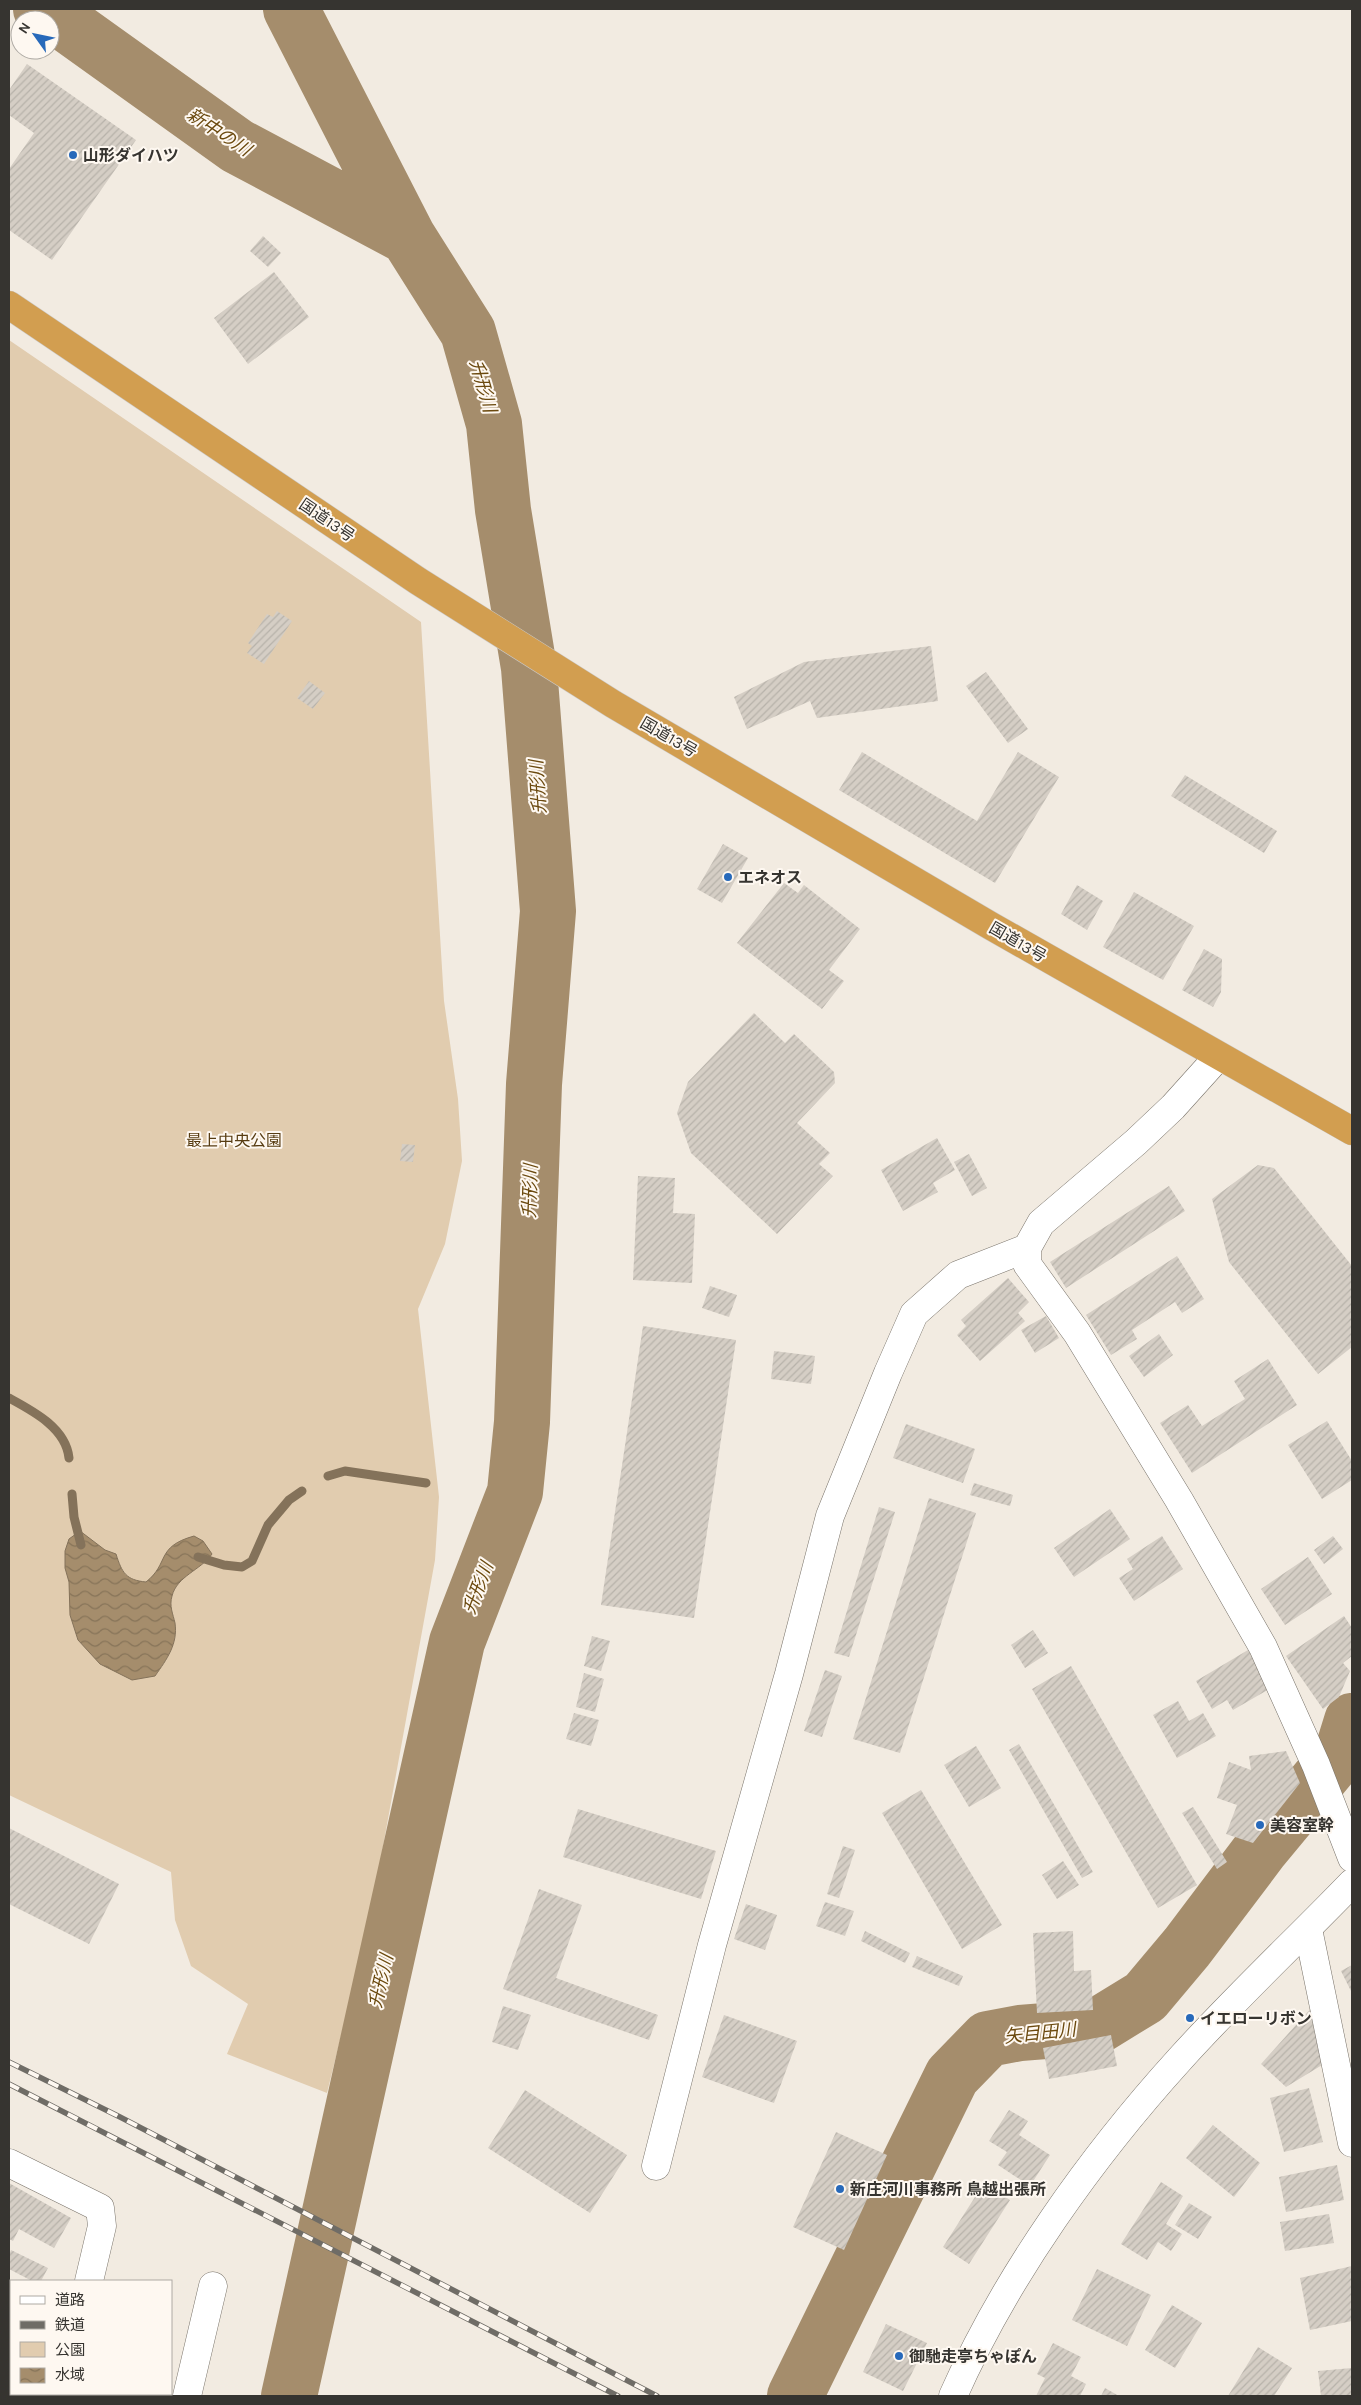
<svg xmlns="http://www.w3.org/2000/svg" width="1361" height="2405" viewBox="0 0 1361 2405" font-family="Karla,'Noto Sans JP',sans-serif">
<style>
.park{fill:#e1ccaf}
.water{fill:url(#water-waves);stroke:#84725a}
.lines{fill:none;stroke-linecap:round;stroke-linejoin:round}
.stream{stroke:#84725a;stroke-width:9}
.river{stroke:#a58d6c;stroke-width:56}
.building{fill:url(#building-hatch)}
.street-casing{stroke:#79736a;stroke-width:29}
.secondary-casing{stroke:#79736a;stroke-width:29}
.highway-casing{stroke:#cbcac9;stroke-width:29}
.street{stroke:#fff;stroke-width:28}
.secondary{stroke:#fff;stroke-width:28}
.highway{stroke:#d29e50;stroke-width:28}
.rail-casing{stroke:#6f6c66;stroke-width:5.5}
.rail{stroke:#fef8f1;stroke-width:4;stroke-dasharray:11;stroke-linecap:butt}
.poi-dot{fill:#2769ba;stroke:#fef8f1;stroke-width:2}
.labels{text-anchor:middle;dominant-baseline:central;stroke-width:4;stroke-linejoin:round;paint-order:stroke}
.poi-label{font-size:16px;font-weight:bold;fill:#363430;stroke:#fef8f1;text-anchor:start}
.street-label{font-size:16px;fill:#363430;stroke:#fef8f1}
.park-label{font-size:16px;fill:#583d13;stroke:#fef8f1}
.water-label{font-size:18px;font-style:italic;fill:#6b490e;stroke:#fef8f1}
</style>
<defs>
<pattern id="water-waves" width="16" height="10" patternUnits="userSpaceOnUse" patternTransform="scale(1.25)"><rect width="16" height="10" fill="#a58d6c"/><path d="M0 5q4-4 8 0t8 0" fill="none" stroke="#877459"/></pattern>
<pattern id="building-hatch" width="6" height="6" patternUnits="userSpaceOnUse" patternTransform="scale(1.25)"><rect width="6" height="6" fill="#d5cec5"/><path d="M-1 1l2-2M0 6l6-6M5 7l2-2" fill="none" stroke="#b7b2aa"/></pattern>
</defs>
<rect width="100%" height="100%" fill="#f2ebe1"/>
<path class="park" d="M 9,340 L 421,622 L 444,1001 L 458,1099 L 462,1161 L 445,1244 L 418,1309 L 439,1497 L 435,1560 L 370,1918 L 327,2093 L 227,2054 L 248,2004 L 191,1966 L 175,1920 L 171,1872 L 9,1795 Z"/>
<path class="water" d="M 80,1531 L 105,1550 L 116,1554 C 122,1573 126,1580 146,1582 C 170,1563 155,1547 194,1536 L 203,1541 L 212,1554 C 201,1570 177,1576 172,1596 C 169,1606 173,1614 175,1623 C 178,1644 167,1659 155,1676 L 132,1680 L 100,1664 L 78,1640 L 70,1615 L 69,1582 L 65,1568 L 65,1551 L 69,1539 Z"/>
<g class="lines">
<path class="stream" d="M 9,1398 C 33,1411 66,1428 69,1458
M 328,1476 L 345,1471 L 426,1483
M 72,1494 L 74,1517 L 81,1545
M 198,1557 L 224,1565 L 242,1567 L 252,1561 L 268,1525 L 289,1500 L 302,1491"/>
<path class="river" d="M 41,9 L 68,25 L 237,146 L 408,237
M 289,2396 L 457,1642 L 515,1492 L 522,1422 L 534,1084 L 548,911 L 529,668 L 503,510 L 494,424 L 468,332 L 408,237 L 291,9
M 795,2396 L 952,2076 L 988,2039 L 1020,2033 L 1096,2027 L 1145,1997 L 1187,1947 L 1261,1849 L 1343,1750 L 1352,1721"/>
</g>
<path class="building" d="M 27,64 L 136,140 L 52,260 L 9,230 L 9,169 L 34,133 L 9,115 L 9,90 Z
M 263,236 L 281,253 L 268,267 L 250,251 Z
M 274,272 L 309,317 L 248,364 L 214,318 Z
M 277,611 L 292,621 L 264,664 L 247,653 L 252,646 L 248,643 L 267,614 L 273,617 Z
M 931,646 L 938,701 L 817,718 L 810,701 L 747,729 L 734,697 L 804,662 Z
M 986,672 L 1028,729 L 1008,743 L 966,686 Z
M 309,681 L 325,693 L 313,709 L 297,698 Z
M 862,752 L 977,821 L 1018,752 L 1059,777 L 995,883 L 839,790 Z
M 1185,775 L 1277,831 L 1264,853 L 1171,796 Z
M 723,844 L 748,858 L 722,903 L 697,889 Z
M 784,883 L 798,893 L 804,885 L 860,929 L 829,970 L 844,981 L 822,1009 L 737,943 Z
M 1077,885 L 1103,901 L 1087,930 L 1061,914 Z
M 1134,892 L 1194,926 L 1163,980 L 1103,947 Z
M 1204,949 L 1222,959 L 1221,992 L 1213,1007 L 1182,990 Z
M 754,1013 L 785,1043 L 794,1034 L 834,1072 L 835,1083 L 797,1123 L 830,1153 L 819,1164 L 833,1176 L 777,1234 L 691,1153 L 677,1113 L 688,1082 Z
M 937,1138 L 955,1170 L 933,1183 L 938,1192 L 903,1211 L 881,1170 Z
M 402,1144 L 415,1145 L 413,1162 L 400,1161 Z
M 969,1154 L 987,1188 L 972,1196 L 954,1162 Z
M 1258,1165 L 1274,1168 L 1352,1266 L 1352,1347 L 1318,1374 L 1229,1262 L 1212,1199 Z
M 638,1176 L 675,1178 L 673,1213 L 695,1214 L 692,1283 L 633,1280 Z
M 1169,1186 L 1185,1211 L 1066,1288 L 1050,1262 Z
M 1177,1256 L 1204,1299 L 1182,1313 L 1175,1302 L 1132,1330 L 1137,1339 L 1111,1355 L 1086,1315 Z
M 1008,1278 L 1029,1302 L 1018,1313 L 1025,1321 L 980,1361 L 957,1335 L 966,1326 L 961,1320 Z
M 710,1286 L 737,1295 L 729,1317 L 702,1308 Z
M 1046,1316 L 1059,1338 L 1035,1353 L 1021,1330 Z
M 643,1326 L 736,1340 L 694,1618 L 601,1605 Z
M 1159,1334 L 1173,1355 L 1144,1377 L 1129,1356 Z
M 774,1351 L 815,1356 L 811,1384 L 771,1379 Z
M 1268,1359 L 1297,1405 L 1192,1473 L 1160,1423 L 1188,1405 L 1202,1426 L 1245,1399 L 1234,1381 Z
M 1327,1421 L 1352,1461 L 1352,1480 L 1322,1499 L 1288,1445 Z
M 906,1424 L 975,1449 L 963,1483 L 893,1458 Z
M 974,1483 L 1013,1495 L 1010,1506 L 970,1495 Z
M 929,1498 L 976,1513 L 900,1753 L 853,1739 Z
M 879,1507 L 895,1512 L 849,1657 L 834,1653 Z
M 1110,1509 L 1130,1539 L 1074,1577 L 1054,1548 Z
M 1162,1536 L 1183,1569 L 1134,1601 L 1119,1578 L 1133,1569 L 1127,1559 Z
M 1333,1536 L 1343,1549 L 1324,1564 L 1314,1550 Z
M 1308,1557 L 1332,1594 L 1285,1625 L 1261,1589 Z
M 1344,1616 L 1352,1628 L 1352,1656 L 1343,1663 L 1350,1671 L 1339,1697 L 1323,1709 L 1286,1656 Z
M 1033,1630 L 1048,1653 L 1025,1668 L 1011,1645 Z
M 592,1636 L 610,1641 L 601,1671 L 584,1666 Z
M 1248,1650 L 1271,1688 L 1233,1710 L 1227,1700 L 1212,1709 L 1196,1681 Z
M 1071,1666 L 1197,1885 L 1158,1908 L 1032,1689 Z
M 825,1670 L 842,1676 L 822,1737 L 804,1731 Z
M 584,1673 L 604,1679 L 595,1712 L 576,1707 Z
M 1178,1701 L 1189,1721 L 1203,1713 L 1216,1736 L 1177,1758 L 1153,1715 Z
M 574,1713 L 599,1720 L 591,1746 L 566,1739 Z
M 1019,1744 L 1093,1872 L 1082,1878 L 1009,1750 Z
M 976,1746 L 1001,1788 L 969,1807 L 944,1765 Z
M 1286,1751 L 1300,1783 L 1253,1843 L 1226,1834 L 1237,1805 L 1217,1798 L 1229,1762 L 1251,1770 L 1249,1756 Z
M 921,1790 L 1002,1925 L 962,1949 L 882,1813 Z
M 1193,1807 L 1227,1862 L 1217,1869 L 1182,1813 Z
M 578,1809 L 716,1851 L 701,1899 L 563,1857 Z
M 9,1828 L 119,1884 L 89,1944 L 9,1904 Z
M 843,1846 L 855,1850 L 839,1898 L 827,1894 Z
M 1063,1861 L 1079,1885 L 1057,1899 L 1042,1875 Z
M 539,1889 L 582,1905 L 556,1978 L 658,2015 L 649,2040 L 503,1989 Z
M 825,1902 L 854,1911 L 845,1936 L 816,1926 Z
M 746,1904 L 777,1915 L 765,1950 L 734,1939 Z
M 865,1931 L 910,1953 L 905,1963 L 861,1941 Z
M 1073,1931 L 1074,1971 L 1091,1970 L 1093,2010 L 1037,2013 L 1033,1933 Z
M 917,1956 L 963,1976 L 959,1986 L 912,1967 Z
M 1352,1965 L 1352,1993 L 1341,1971 Z
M 503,2006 L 531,2015 L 518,2050 L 492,2042 Z
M 1313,2006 L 1327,2062 L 1286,2087 L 1261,2064 Z
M 724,2015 L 797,2041 L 774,2103 L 702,2077 Z
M 1111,2035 L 1117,2066 L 1049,2079 L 1043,2048 Z
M 1309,2088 L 1323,2142 L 1284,2152 L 1270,2098 Z
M 525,2090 L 627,2155 L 590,2213 L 488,2148 Z
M 1009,2110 L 1028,2121 L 1019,2135 L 1050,2155 L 1030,2186 L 998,2165 L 1007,2152 L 989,2141 Z
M 1213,2125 L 1260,2163 L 1234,2197 L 1186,2158 Z
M 836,2132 L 887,2155 L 844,2250 L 793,2227 Z
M 1337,2165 L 1344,2200 L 1286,2212 L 1279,2177 Z
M 1161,2182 L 1183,2196 L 1166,2224 L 1182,2234 L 1171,2251 L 1158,2242 L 1147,2260 L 1121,2244 Z
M 9,2183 L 71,2218 L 54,2248 L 19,2229 L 13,2241 L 9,2239 Z
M 984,2183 L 1010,2200 L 969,2264 L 943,2247 Z
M 1189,2203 L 1212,2217 L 1198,2239 L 1175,2225 Z
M 1329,2214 L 1334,2243 L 1285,2251 L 1280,2222 Z
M 11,2250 L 48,2268 L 41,2281 L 32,2281 L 9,2269 L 9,2255 Z
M 1352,2266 L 1352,2321 L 1310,2330 L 1300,2278 Z
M 1097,2269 L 1151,2295 L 1127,2346 L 1072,2320 Z
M 1172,2305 L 1202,2323 L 1175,2368 L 1145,2350 Z
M 886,2324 L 927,2343 L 903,2391 L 863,2372 Z
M 9,2327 L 11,2328 L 11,2372 L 9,2370 Z
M 1053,2343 L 1081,2357 L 1071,2376 L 1086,2384 L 1080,2396 L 1036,2396 L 1045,2378 L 1037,2374 Z
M 1258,2347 L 1292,2368 L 1274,2396 L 1228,2396 Z
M 1352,2368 L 1352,2396 L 1321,2396 L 1318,2371 Z
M 1105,2388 L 1119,2396 L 1101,2396 Z"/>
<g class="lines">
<g class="street-casing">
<path id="street" d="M 1218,1057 L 1173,1107 L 1136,1142 L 1041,1223 L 1027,1248 L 1027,1264 L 1077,1333 L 1179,1500 L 1263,1647 L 1316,1765 L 1352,1858
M 1308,1929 L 1352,2143
M 9,2163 L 100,2208 L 102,2226 L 89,2281
M 656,2166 L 712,1945 L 789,1674 L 830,1516 L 888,1373 L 914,1314 L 958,1275 L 1027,1248
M 61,2396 L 62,2394
M 187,2396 L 213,2286"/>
</g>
<g class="secondary-casing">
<path id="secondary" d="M 953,2396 C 1006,2276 1092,2156 1180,2059 C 1235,1998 1295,1942 1352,1883"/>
</g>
<g class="highway-casing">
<path id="highway" d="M 9,305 L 418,581 L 613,704 L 991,926 L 1352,1131"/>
</g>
<use href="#street" class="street"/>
<use href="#secondary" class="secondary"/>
<use href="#highway" class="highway"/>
<g class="rail-casing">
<path id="rail" d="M 9,2062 L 120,2117 L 657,2396
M 9,2084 L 618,2396"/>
</g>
<use href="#rail" class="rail"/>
</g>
<g class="poi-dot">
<circle cx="73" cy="155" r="5"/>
<circle cx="728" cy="877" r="5"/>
<circle cx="1260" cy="1825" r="5"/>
<circle cx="1190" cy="2018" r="5"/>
<circle cx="840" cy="2189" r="5"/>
<circle cx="899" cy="2356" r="5"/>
</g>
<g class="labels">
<g class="poi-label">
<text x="83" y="155">山形ダイハツ</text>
<text x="738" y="877">エネオス</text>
<text x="1270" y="1825">美容室幹</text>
<text x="1200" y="2018">イエローリボン</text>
<text x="850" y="2189">新庄河川事務所 鳥越出張所</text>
<text x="909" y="2356">御馳走亭ちゃぽん</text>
</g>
<g class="street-label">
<text transform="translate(327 520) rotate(34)">国道13号</text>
<text transform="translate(669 737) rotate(30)">国道13号</text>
<text transform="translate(1018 942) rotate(30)">国道13号</text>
</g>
<g class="park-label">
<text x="234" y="1140">最上中央公園</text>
</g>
<g class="water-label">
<text transform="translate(219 132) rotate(33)">新中の川</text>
<text transform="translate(483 386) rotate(74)">升形川</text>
<text transform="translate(538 787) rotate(-94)">升形川</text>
<text transform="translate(530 1191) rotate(-88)">升形川</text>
<text transform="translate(478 1588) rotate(-69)">升形川</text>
<text transform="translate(381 1981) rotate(-77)">升形川</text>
<text transform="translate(1040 2033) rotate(-6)">矢目田川</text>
</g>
</g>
<rect width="1361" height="2405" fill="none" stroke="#363430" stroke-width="20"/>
<rect x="10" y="2280" width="162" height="115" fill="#fef8f1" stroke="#aeaaa4"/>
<rect x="20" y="2296" width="25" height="8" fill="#ffffff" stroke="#aeaaa4"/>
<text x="55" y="2305" font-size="15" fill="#363430">道路</text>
<rect x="20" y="2321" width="25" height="8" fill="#6f6c66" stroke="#aeaaa4"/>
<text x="55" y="2330" font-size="15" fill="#363430">鉄道</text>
<rect x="20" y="2342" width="25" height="15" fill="#e1ccaf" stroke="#aeaaa4"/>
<text x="55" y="2355" font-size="15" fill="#363430">公園</text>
<rect x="20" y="2368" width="25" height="15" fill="url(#water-waves)" stroke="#aeaaa4"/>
<text x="55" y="2380" font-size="15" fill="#363430">水域</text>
<g transform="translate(35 35) rotate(303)"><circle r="24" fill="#fef8f1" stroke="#aeaaa4"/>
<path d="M0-4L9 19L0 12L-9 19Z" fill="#2769ba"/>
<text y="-8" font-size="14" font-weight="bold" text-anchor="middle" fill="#363430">N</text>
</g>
</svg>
